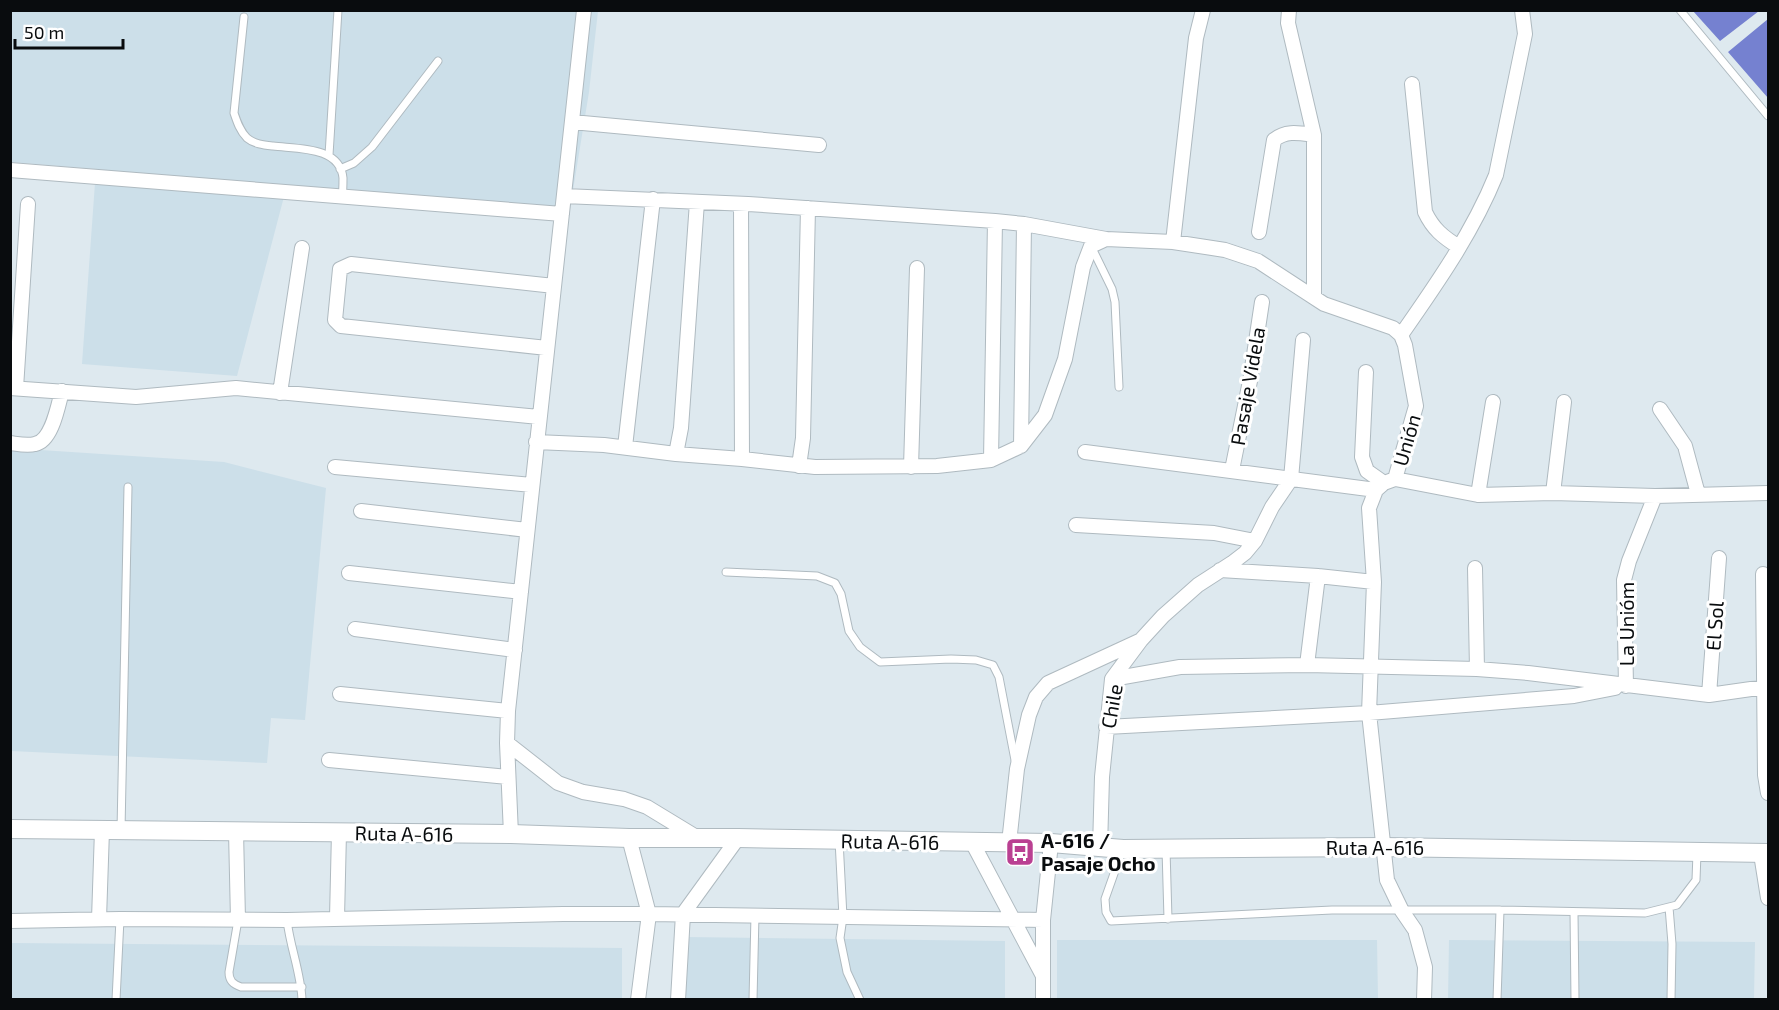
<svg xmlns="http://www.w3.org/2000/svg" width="1779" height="1010" viewBox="0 0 1779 1010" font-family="'Exo 2',sans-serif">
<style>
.built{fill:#ccdfe9}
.water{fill:#7581d0}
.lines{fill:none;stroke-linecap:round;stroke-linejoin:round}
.lane-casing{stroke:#afbac0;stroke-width:9}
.street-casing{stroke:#afbac0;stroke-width:16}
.secondary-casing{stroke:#afbac0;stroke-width:20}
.lane{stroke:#fff;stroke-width:7}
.street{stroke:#fff;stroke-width:14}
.secondary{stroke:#fff;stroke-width:18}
.labels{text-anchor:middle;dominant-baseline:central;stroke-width:6;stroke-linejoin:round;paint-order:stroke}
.street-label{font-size:20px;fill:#090c0e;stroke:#fff}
.poi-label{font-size:20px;font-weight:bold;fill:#090c0e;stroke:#fff;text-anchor:start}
</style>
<rect width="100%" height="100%" fill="#dee9ef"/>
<path class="built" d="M 10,11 L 598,11 L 589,92 L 569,215 L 286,189 L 237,376 L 82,364 L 96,169 L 11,162 Z
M 10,448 L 224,462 L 326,488 L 305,720 L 271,718 L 267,763 L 11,751 Z
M 685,937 L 1005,941 L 1005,999 L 685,999 Z
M 1057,940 L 1377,940 L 1378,999 L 1057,999 Z
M 1449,940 L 1755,942 L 1754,999 L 1448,1000 Z
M 11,943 L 622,948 L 622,999 L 11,1000 Z"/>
<path class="water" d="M 1693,11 L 1759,11 L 1720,41 Z
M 1768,19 L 1768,98 L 1728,52 Z"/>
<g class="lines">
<g class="lane-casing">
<path id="lane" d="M 1680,10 L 1768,116
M 244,17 L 234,113 C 237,122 240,131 247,138 C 254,144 264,145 273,146 C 297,149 340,146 343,178 C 343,184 343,191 342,197
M 329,155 L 338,10
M 340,169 L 354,163 L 372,147 L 438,61
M 1092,248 L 1112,289 L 1115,302 L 1119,387
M 726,572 L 817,576 L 835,583 L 841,594 L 849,631 L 860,647 L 880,662 L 951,659 L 976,660 L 993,665 L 999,677 L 1015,760
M 121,830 L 128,487
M 839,840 L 843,917 L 840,938 L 847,972 L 860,1000
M 1166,849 L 1168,919
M 1122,851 L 1105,899 L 1106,912 L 1111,921 L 1332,910 L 1500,910 L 1645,913 L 1677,905 L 1696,880 L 1697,853
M 1669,907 L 1672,944 L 1671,1000
M 1574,912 L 1575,1000
M 238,920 L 229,972 C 229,981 233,984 241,987 L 302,987
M 287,920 C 290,947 301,973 302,1000
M 116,1000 L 120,919
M 753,1000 L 755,915
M 1497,1000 L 1500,910"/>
</g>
<g class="street-casing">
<path id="street" d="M 1289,10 L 1288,23 L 1314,135 L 1314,297
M 1412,84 L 1425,212 C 1433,229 1443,237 1459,247
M 572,122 L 819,145
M 10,170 L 562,214
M 564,196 L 748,204 L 995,221 L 1024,224 L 1106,239
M 741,204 L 742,459
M 1259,232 L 1274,140 C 1286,130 1299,133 1314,135
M 1173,242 L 1196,38 L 1203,10
M 1401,335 C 1436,285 1473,232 1496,175 L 1525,34 L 1522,10
M 547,348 L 341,326 L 335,320 L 340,269 L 351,264 L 554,286
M 1366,372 L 1362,457 L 1367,471 L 1384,483
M 10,388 L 136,397 L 236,388 L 539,417
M 16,388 L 28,204
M 280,393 L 302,248
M 1660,409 L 1685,446 L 1698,494
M 536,442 L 604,445 L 676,454 L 742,459 L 815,467 L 937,466 L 991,460 L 1021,446 L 1045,415 L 1065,359 L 1083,267 L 1091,246 L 1106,239 L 1173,242 L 1225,250 L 1258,261 L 1324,304 L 1393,328 L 1401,335 L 1405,345 L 1416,406 L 1395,479 L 1384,483 L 1376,490 L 1369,508 L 1374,582 L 1369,713 L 1387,880 L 1402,911 L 1415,930 L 1425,967 L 1424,1000
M 10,443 C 18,444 27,446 35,444 C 52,441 58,406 62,391
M 1021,446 L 1024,224
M 625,447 L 653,199
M 1085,452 L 1376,490
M 676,454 L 681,428 L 697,202
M 991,460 L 995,221
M 799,466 L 803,438 L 808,208
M 335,467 L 532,485
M 911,467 L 917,268
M 1232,470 L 1250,381 L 1262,302
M 1395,479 L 1478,495 L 1553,493 L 1655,496 L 1768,493
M 1553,493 L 1564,402
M 1478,495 L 1493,402
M 361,511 L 527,530
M 1076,525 L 1214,533 L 1255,541
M 1475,568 L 1477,669
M 1220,570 L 1318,576 L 1374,582
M 349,573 L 521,592
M 1763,574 L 1765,775 L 1768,793
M 355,629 L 515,650
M 1307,665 L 1318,576
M 1112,679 L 1180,667 L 1307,665 L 1477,669 L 1528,673 L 1709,695 L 1751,689 L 1768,688
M 1626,686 L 1624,580 L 1629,561 L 1655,496
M 340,694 L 508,711
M 1709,695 L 1719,558
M 1106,727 L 1369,713 L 1574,696 L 1615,688
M 507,743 L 558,783 L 583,792 L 624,799 L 647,807 L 698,838
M 329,760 L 508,777
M 236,831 L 238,920
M 511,834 L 507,743 L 508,711 L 584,10
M 629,838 L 649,914 L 638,1000
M 972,842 L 1042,974
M 1009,843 L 1017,769 L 1029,715 L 1036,697 L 1048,683 L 1139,641
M 1100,848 L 1102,777 L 1112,679 L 1141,640 L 1163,616 L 1198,585 L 1232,563 L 1245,553 L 1255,541 L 1272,507 L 1291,479 L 1303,340
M 1761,854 L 1768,898
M 337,918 L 339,832
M 99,919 L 102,830
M 10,921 L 120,919 L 287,920 L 563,914 L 649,914 L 1043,920
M 678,1000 L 683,914 L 738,838
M 1043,1000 L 1043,920 L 1051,843"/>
</g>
<g class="secondary-casing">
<path id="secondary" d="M 10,829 L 511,834 L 629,838 L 738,838 L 1051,843 L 1123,849 L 1384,847 L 1768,853"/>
</g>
<use href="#lane" class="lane"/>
<use href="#street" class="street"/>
<use href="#secondary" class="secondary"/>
</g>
<defs>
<g id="bus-square" transform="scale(1.5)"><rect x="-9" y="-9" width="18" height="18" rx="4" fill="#ba4092" stroke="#fff"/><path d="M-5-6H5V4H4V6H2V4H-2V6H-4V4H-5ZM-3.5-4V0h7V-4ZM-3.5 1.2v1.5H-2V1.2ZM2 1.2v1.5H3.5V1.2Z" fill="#fff"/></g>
</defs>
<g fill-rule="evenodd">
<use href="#bus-square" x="1020" y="852"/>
</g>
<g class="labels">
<g class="street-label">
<text transform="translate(1247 386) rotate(-80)">Pasaje Videla</text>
<text transform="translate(1406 440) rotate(-74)">Unión</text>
<text transform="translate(1626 624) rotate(-90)">La Unióm</text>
<text transform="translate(1714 626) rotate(-86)">El Sol</text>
<text transform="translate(1111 706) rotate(-80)">Chile</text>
<text transform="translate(404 833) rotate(1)">Ruta A-616</text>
<text transform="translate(890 841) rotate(1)">Ruta A-616</text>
<text x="1375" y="847">Ruta A-616</text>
</g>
<g class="poi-label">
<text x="1041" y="840">A-616 /<tspan x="1041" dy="23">Pasaje Ocho</tspan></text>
</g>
</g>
<rect width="1779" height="1010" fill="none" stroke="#090c0e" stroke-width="24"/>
<path d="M15 39v9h108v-9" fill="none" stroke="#090c0e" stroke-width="3"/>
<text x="24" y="39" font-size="18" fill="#090c0e" stroke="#ffffff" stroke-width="4.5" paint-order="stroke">50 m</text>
</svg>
